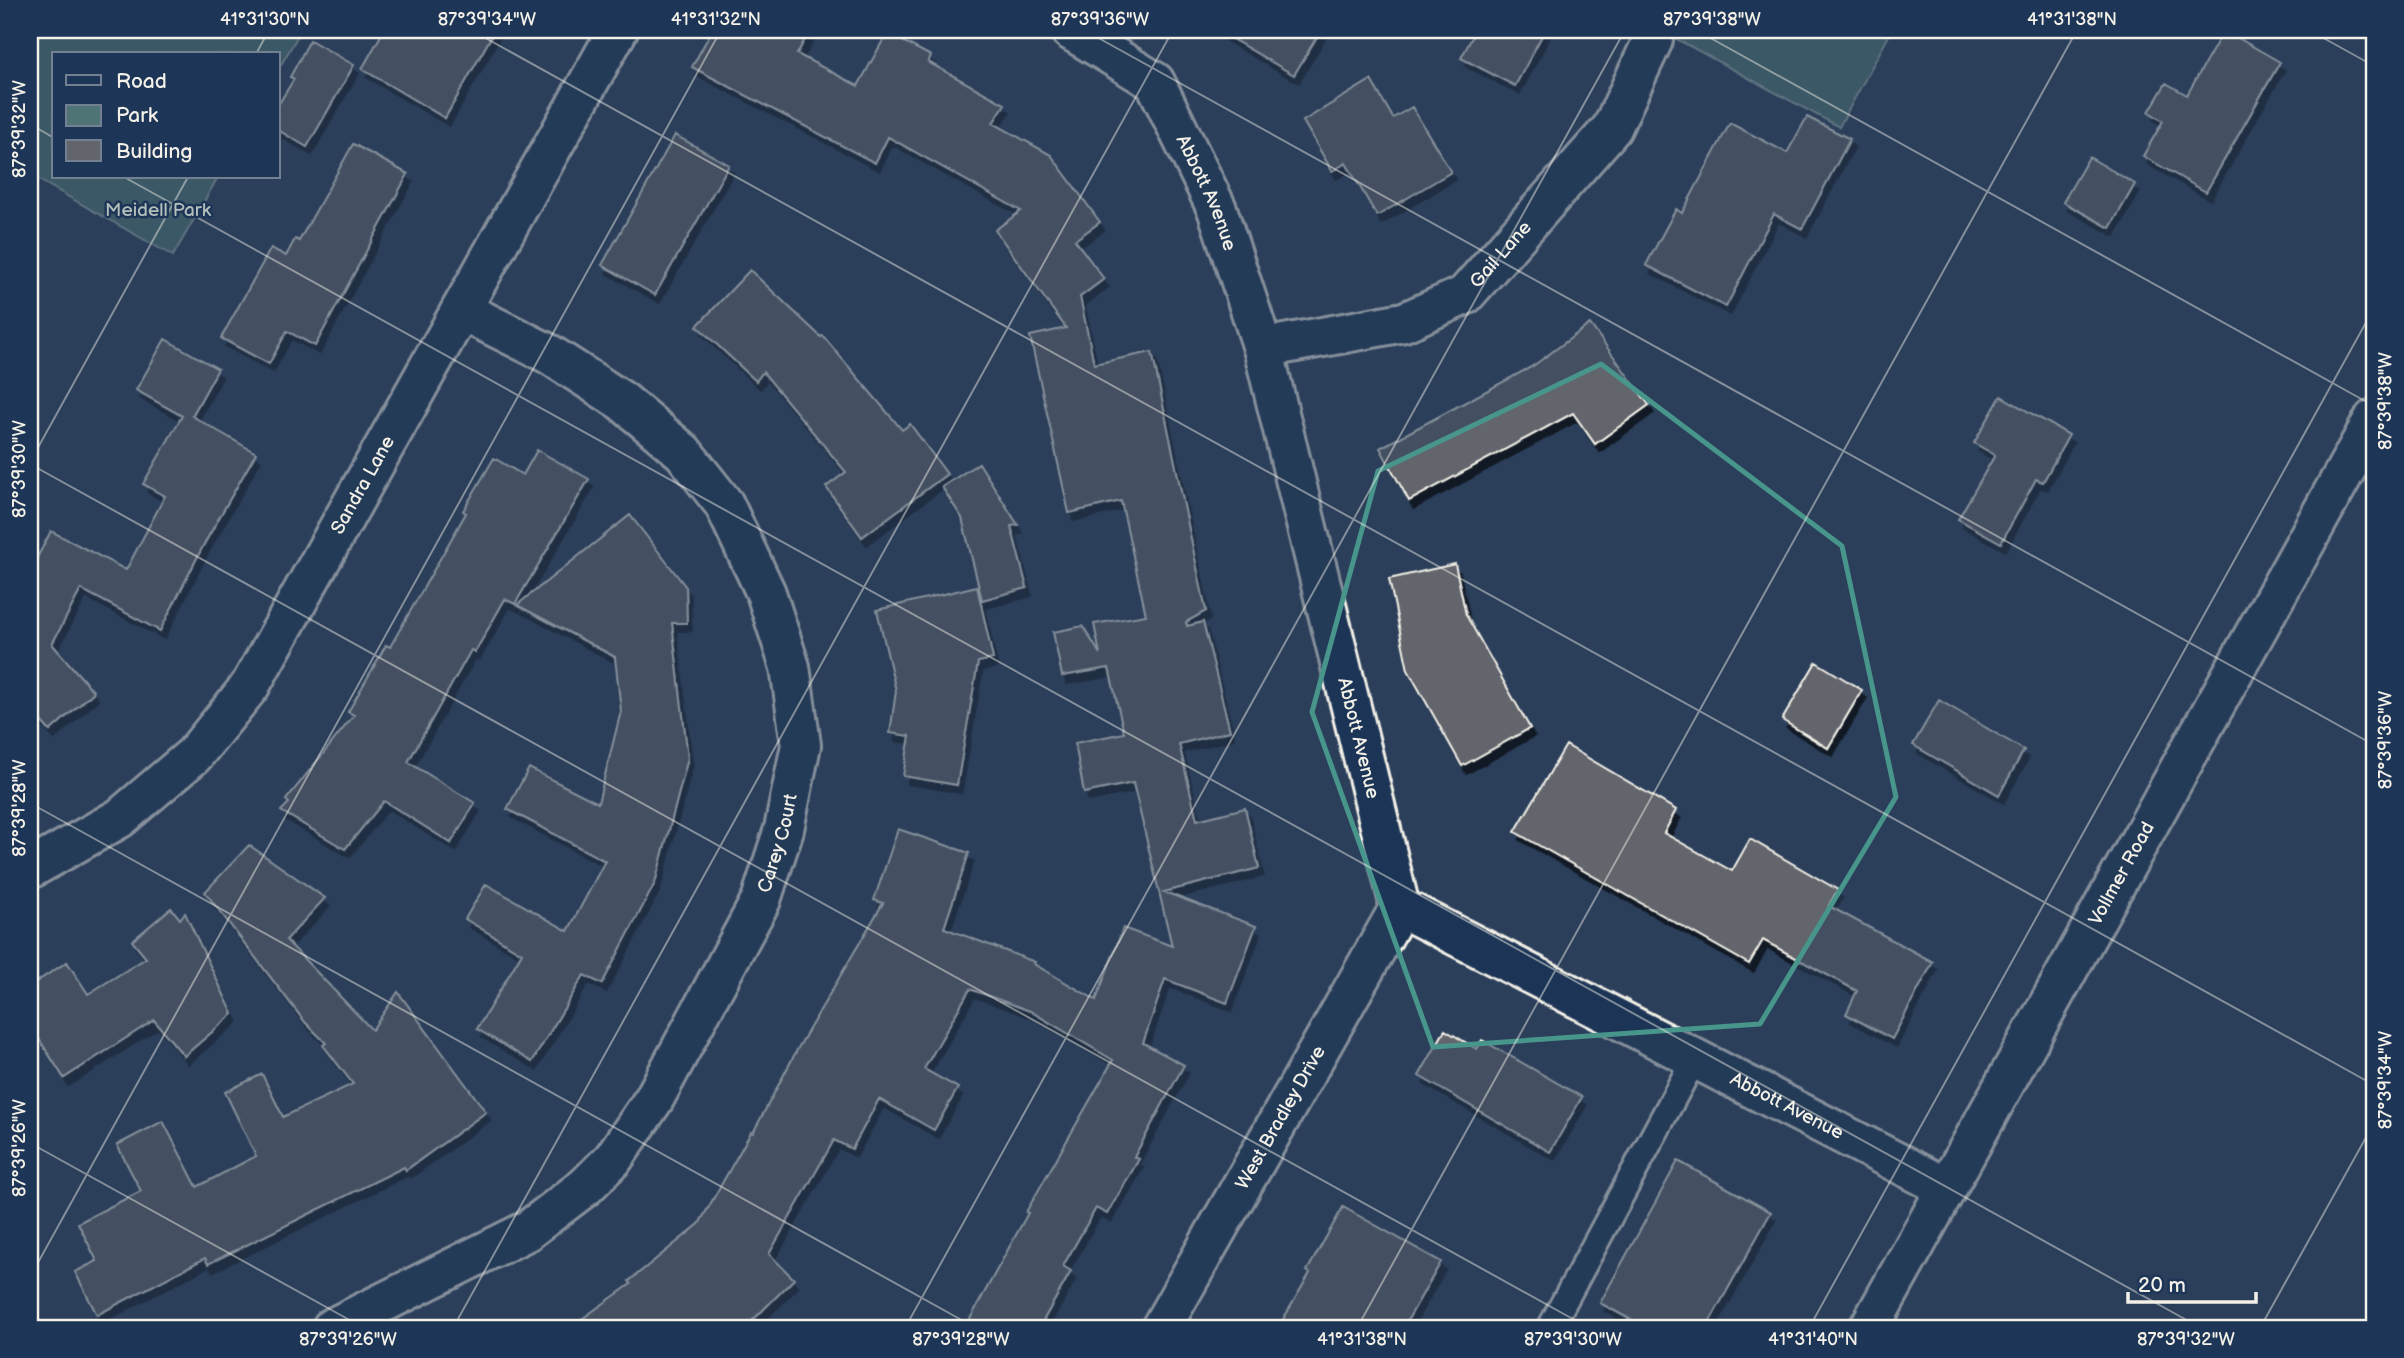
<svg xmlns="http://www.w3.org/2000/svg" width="2404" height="1358" viewBox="0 0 2404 1358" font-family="'Balsamiq Sans',sans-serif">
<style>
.green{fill:#4f7475;stroke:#a2b2ae;stroke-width:2}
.building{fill:#62656c;stroke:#f4f1e8;stroke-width:2;filter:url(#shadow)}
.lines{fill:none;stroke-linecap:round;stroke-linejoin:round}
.lane-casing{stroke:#f4f1e8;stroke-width:30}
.street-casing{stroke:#f4f1e8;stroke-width:44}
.secondary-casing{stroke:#f4f1e8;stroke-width:44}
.lane{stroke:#1d3557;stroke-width:24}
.street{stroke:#1d3557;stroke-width:38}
.secondary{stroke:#1d3557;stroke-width:38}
.marked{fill:none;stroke:#48958c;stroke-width:5;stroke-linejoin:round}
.ticks{fill:none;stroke:#f4f1e8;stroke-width:2;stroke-opacity:0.45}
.labels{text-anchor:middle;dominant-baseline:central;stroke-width:5;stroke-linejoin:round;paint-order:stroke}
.street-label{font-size:19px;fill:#f4f1e8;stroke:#1d3557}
.park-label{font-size:19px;fill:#b2bfba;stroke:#1d3557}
.neatline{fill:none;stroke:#f4f1e8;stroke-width:2.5}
.ticks-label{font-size:18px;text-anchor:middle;fill:#f4f1e8}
</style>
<defs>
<filter id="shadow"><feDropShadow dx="4.5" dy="8" stdDeviation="0" flood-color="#0009"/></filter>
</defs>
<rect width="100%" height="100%" fill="#2b3f5b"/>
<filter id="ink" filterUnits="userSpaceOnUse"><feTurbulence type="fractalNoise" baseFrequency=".0143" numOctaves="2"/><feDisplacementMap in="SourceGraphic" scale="14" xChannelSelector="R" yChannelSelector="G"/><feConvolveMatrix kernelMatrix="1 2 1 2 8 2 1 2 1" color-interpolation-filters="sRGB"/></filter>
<g filter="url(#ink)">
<path class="green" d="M 30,30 L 301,30 L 278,70 L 278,54 L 54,54 L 54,177 L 218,177 L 173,256 L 30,175 Z
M 1660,30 L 1892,30 L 1839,127 Z"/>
<path class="building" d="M 384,30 L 495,30 L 445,118 L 362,69 Z
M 712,30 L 810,30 L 797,54 L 858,86 L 887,33 L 931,56 L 928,62 L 1005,104 L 993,123 L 1051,155 L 1100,222 L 1075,240 L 1104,279 L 1080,297 L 1094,364 L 1152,352 L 1206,611 L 1186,622 L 1187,626 L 1203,622 L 1230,731 L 1179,744 L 1197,820 L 1245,808 L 1259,868 L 1164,892 L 1256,926 L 1227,1003 L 1165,979 L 1143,1043 L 1184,1065 L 1134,1157 L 1139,1159 L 1107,1214 L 1096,1208 L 1063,1266 L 1071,1271 L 1039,1328 L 965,1328 L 1028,1213 L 1026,1212 L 1113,1060 L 1030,1011 L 970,989 L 924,1069 L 958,1088 L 934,1130 L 879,1099 L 852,1149 L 834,1140 L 769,1254 L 794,1279 L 745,1328 L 569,1328 L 631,1284 L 629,1281 L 699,1224 L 751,1132 L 753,1133 L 798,1048 L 883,903 L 874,900 L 898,829 L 969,853 L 944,928 L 1035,962 L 1034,964 L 1096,1000 L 1123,928 L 1172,946 L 1133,783 L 1084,793 L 1075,743 L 1124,733 L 1109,668 L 1062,676 L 1053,632 L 1083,626 L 1100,654 L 1094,624 L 1146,615 L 1121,501 L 1069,513 L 1030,336 L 1066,328 L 995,230 L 1021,211 L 888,137 L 875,163 L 692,67 Z
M 1217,30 L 1321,30 L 1294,75 Z
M 1476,30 L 1545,30 L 1515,86 L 1461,58 Z
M 2224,30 L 2280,62 L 2206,192 L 2143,156 L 2163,121 L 2149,112 L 2166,83 L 2187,95 Z
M 310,40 L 354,65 L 307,147 L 278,130 L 278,105 L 294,79 L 290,77 Z
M 1371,80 L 1393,118 L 1412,107 L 1451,172 L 1377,216 L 1346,163 L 1332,171 L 1303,121 Z
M 1807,117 L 1850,139 L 1802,229 L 1774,214 L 1726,307 L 1646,265 L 1676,209 L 1682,213 L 1730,123 L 1787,153 Z
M 675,135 L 729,165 L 655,295 L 602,265 Z
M 353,144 L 408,174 L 315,346 L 287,331 L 269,364 L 221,338 L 271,248 L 286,256 L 295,239 L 299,241 Z
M 2089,157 L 2135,184 L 2110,228 L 2063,202 Z
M 750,270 L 821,337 L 823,336 L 902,430 L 910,424 L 947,474 L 862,537 L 826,487 L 846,472 L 763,372 L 756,381 L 697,326 Z
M 1590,324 L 1649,405 L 1595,444 L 1573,413 L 1409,501 L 1380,448 L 1533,366 Z
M 165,339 L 218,369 L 192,416 L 256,453 L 203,546 L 160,631 L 81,589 L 52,644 L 94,692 L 50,731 L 30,709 L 30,571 L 51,531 L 126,570 L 165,496 L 143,484 L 182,416 L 136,390 Z
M 2001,396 L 2069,435 L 2043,482 L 2036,479 L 2001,543 L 1958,519 L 1995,455 L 1974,443 Z
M 537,450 L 589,479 L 515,604 L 505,599 L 475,652 L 471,650 L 408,762 L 475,803 L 451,843 L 384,801 L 345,849 L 281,811 L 289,803 L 286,800 L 354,715 L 348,712 L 386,645 L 390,647 L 466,513 L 463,511 L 494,458 L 523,475 Z
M 979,463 L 1018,525 L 1011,526 L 1027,588 L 982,600 L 962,518 L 942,487 Z
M 630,515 L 686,587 L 687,623 L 672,623 L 688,758 L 655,883 L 602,984 L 584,975 L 532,1062 L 477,1029 L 522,953 L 465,919 L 486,884 L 568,931 L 605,861 L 507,809 L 529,768 L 598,803 L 621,711 L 615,657 L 517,605 Z
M 1455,564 L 1466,615 L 1530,728 L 1462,766 L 1408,670 L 1389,579 Z
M 977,586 L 993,659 L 978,662 L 957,785 L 903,776 L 910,736 L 890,733 L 896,691 L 877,610 Z
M 1816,662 L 1862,690 L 1828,748 L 1782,720 Z
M 1939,700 L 2024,750 L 1999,795 L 1913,745 Z
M 1566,745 L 1676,810 L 1664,833 L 1732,871 L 1750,839 L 1838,890 L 1829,906 L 1933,962 L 1892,1039 L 1846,1014 L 1857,991 L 1763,940 L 1749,964 L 1515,832 Z
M 249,845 L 325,898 L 286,940 L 372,1030 L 398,992 L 486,1112 L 406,1170 L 404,1167 L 208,1264 L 205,1258 L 97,1315 L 75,1272 L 97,1261 L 78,1223 L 141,1191 L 117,1145 L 163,1121 L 197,1187 L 256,1156 L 225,1092 L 262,1074 L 283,1117 L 353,1084 L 323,1045 L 326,1043 L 305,1022 L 205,892 Z
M 171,908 L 180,919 L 185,913 L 233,1014 L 184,1056 L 154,1020 L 64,1078 L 30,1025 L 30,986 L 67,962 L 88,994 L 146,958 L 132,941 Z
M 1445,1030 L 1477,1049 L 1482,1040 L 1582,1097 L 1550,1152 L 1419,1076 Z
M 1678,1161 L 1771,1212 L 1706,1328 L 1646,1328 L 1600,1303 Z
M 1343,1207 L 1441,1262 L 1403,1328 L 1278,1328 L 1310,1273 L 1307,1271 Z"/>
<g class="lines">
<g class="lane-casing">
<path id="lane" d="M 1550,1328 L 1695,1058"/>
</g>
<g class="street-casing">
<g id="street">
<path id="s1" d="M 1070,30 L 1155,82 L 1217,209 L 1263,348 L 1400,907 L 1947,1188"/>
<path id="s2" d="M 1263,348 L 1404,322 L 1465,295 L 1612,128 L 1653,40"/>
<path id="s3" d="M 30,869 L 120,818 L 194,755 L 250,686 L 618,30"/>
<path id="s4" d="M 332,1328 L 527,1231 L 586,1186 L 613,1159 L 654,1099 L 761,900 L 784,829 L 801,745 L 790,667 L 766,593 L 724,504 L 683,452 L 622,401 L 549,354 L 461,310"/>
<path id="s5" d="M 1161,1328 L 1400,907"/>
</g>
</g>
<g class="secondary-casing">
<g id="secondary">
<path id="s6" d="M 1869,1328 L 2374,419"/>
</g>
</g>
<use href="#lane" class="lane"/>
<use href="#street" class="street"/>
<use href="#secondary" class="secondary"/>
</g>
</g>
<path d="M0 0H2404V1358H0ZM 1601,364 L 1842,546 L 1896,797 L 1760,1024 L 1433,1047 L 1312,712 L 1378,471 Z" fill="#2b3f5b" fill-opacity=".55" fill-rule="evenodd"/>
<path class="marked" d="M 1601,364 L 1842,546 L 1896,797 L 1760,1024 L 1433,1047 L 1312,712 L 1378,471 Z"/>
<path class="ticks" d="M 471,30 L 2374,1085M 1084,30 L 2374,745M 1696,30 L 2374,406M 2309,30 L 2374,66M 256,54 L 269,30M 30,124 L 54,138M 124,177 L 2201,1328M 30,462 L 188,177M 30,464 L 1589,1328M 30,803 L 976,1328M 30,1143 L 364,1328M 30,1277 L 721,30M 453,1328 L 1173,30M 905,1328 L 1625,30M 1357,1328 L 2077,30M 1809,1328 L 2374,308M 2260,1328 L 2374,1123"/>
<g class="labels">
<g class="street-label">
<text stroke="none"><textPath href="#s1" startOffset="222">Abbott Avenue</textPath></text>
<text stroke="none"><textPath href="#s2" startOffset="264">Gail Lane</textPath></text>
<text stroke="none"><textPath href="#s3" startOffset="520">Sandra Lane</textPath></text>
<text stroke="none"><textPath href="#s1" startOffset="789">Abbott Avenue</textPath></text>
<text stroke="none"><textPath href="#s4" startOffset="688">Carey Court</textPath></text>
<text stroke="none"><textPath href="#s6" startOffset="520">Vollmer Road</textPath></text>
<text stroke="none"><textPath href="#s1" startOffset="1398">Abbott Avenue</textPath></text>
<text stroke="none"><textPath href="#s5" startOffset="242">West Bradley Drive</textPath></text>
</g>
<g class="park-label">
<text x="158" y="210">Meidell Park</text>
</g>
</g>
<rect width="2404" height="1358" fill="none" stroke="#1d3557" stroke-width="77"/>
<rect x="52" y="52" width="228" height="126" fill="#1d3557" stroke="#738091" stroke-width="2"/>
<rect x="66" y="75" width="35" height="10" fill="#1d3557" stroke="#738091" stroke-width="2"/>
<text x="116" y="88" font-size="21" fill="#f4f1e8">Road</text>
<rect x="66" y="105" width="35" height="21" fill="#4f7475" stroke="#738091" stroke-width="2"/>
<text x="116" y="122" font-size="21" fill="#f4f1e8">Park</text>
<rect x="66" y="140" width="35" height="21" fill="#62656c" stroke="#738091" stroke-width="2"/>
<text x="116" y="158" font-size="21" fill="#f4f1e8">Building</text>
<path d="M2128 1292v10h128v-10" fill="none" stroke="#f4f1e8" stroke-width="3.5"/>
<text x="2138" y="1292" font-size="21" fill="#f4f1e8" stroke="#1d3557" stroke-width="5" paint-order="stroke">20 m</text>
<rect x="38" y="38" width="2328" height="1282" class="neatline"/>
<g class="ticks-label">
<text x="265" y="25">41°31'30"N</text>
<text x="487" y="25">87°39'34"W</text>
<text x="716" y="25">41°31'32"N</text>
<text x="1100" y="25">87°39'36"W</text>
<text x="1712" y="25">87°39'38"W</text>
<text x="2072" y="25">41°31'38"N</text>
<text transform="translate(19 129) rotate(-90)" y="6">87°39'32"W</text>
<text transform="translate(2385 401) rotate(-90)" y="6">87°39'38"W</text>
<text transform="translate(19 469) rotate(-90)" y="6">87°39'30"W</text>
<text transform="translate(2385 740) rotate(-90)" y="6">87°39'36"W</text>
<text transform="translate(19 808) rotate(-90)" y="6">87°39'28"W</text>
<text transform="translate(2385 1080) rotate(-90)" y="6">87°39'34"W</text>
<text transform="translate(19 1148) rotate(-90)" y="6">87°39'26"W</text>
<text x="348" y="1345">87°39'26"W</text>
<text x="961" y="1345">87°39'28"W</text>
<text x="1362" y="1345">41°31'38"N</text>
<text x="1573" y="1345">87°39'30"W</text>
<text x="1813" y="1345">41°31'40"N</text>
<text x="2186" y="1345">87°39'32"W</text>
</g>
</svg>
